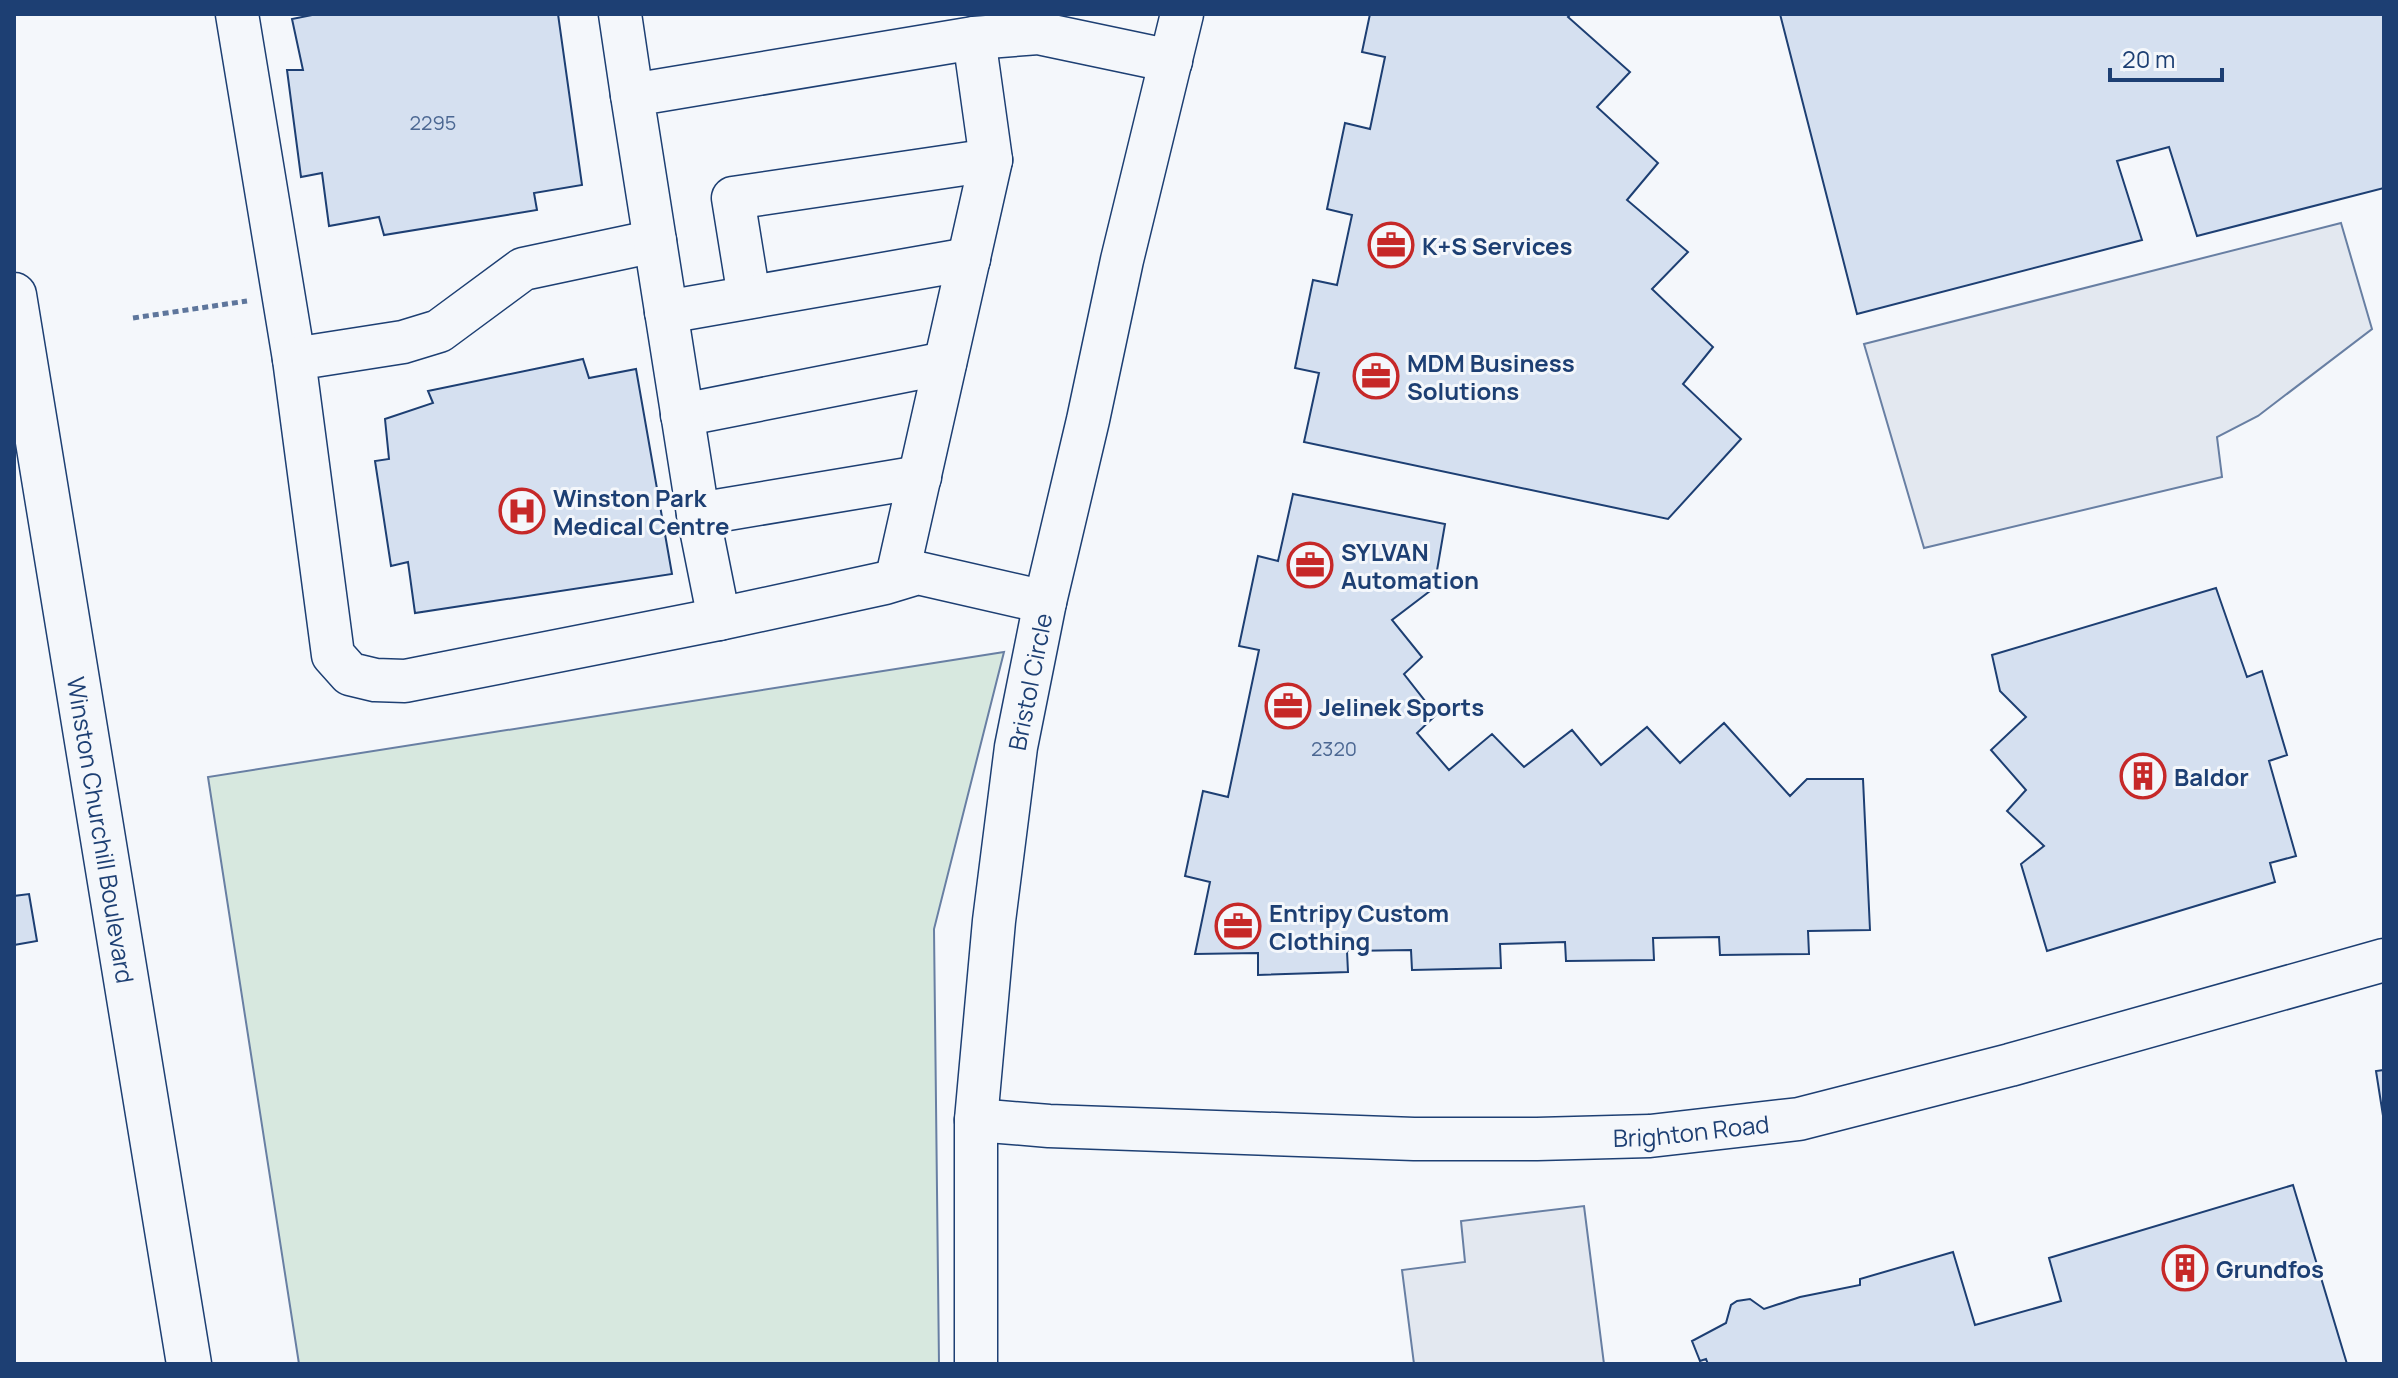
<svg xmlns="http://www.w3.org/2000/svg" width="2398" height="1378" viewBox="0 0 2398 1378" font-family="Manrope,sans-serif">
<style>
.green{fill:#d7e8df;stroke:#687fa3;stroke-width:2}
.parking{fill:#e3e8f0;stroke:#687fa3;stroke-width:2}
.building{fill:#d5e0f0;stroke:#1d3f73;stroke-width:2}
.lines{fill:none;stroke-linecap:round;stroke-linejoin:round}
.minor-casing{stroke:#1d3f73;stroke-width:45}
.major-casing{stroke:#1d3f73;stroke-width:47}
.path{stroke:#5e769c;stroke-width:5;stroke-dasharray:6 4;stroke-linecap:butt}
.minor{stroke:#f4f7fb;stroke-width:42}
.major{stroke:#f4f7fb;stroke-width:44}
.labels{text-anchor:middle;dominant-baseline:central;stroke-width:6;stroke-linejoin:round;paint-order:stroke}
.number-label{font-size:20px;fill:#4b6792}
.poi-label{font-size:24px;font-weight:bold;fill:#1d3f73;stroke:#f4f7fb;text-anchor:start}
.street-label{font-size:24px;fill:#1d3f73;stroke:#f4f7fb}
</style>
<rect width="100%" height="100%" fill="#f4f7fb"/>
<path class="green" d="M 1004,652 L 934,929 L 939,1364 L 299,1364 L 208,777 Z"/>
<path class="parking" d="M 2341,223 L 2372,329 L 2258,416 L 2217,437 L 2222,477 L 1924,548 L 1864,344 Z
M 1584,1206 L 1604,1364 L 1414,1364 L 1402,1270 L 1465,1262 L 1461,1221 Z"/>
<path class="building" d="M 317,14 L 558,14 L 582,185 L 534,193 L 537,210 L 384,235 L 379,217 L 329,226 L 322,173 L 301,177 L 287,70 L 303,70 L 292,19 Z
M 1370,14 L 1571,14 L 1568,17 L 1630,72 L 1597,107 L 1658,163 L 1627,200 L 1688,252 L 1652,289 L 1713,347 L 1683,384 L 1741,439 L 1668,519 L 1304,442 L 1319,373 L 1295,368 L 1313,280 L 1337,285 L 1352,215 L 1327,209 L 1345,123 L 1370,129 L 1385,57 L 1362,52 Z
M 1780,14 L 2384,14 L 2384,188 L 2197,236 L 2169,147 L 2117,161 L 2142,240 L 1857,314 Z
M 583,359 L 589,378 L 636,369 L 672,574 L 415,613 L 408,562 L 391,566 L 375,461 L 389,459 L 385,419 L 433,403 L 428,391 Z
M 1293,494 L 1445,524 L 1434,588 L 1392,620 L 1422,657 L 1404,674 L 1436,715 L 1417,733 L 1449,770 L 1492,734 L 1524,767 L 1572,730 L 1601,765 L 1647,727 L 1680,763 L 1724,723 L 1790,796 L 1807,779 L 1863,779 L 1870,930 L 1808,931 L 1809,954 L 1720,955 L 1719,937 L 1653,938 L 1654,960 L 1566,961 L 1565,942 L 1500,944 L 1501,968 L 1412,970 L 1411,950 L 1347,951 L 1348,972 L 1258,975 L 1258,953 L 1195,954 L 1210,882 L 1185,876 L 1203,791 L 1228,797 L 1259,650 L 1239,646 L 1258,556 L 1278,561 Z
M 2216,588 L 2247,677 L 2262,671 L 2287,755 L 2269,761 L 2296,856 L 2270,863 L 2275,882 L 2047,951 L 2021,864 L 2044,846 L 2007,811 L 2026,790 L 1991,750 L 2026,717 L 2000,691 L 1992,655 Z
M 29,894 L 37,941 L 14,945 L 14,896 Z
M 2384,1070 L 2384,1122 L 2376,1071 Z
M 2293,1185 L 2347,1364 L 1708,1364 L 1706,1359 L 1700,1361 L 1692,1341 L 1726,1323 L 1731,1305 L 1737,1301 L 1750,1299 L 1764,1309 L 1800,1297 L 1860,1285 L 1860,1279 L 1953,1252 L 1975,1325 L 2061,1301 L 2049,1258 Z"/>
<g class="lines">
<g class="minor-casing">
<g id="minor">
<path d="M 237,14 L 294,359"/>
<path d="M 620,14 L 632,95"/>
<path d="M 655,241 L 523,269 L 439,331 L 403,342 L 294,359 L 333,655 L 350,674 L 375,680 L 405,681 L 719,619"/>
<path d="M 749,297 L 733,198 L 991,160"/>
<path d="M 666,312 L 969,259"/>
<path d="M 682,415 L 945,363"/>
<path d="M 698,514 L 920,477"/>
<path d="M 897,577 L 991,160 L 974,38"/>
<path d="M 1045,602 L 918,573 L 885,583 L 719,619 L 698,514 L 632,95 L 974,38 L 1038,33 L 1171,61"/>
<path id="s1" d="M 976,1120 L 1049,1126 L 1414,1139 L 1537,1139 L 1650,1136 L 1799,1119 L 2010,1065 L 2384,960"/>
<path id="s2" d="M 976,1364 L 976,1120 L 994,921 L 1016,747 L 1045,602 L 1088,420 L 1122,260 L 1182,14"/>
</g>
</g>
<g class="major-casing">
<g id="major">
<path id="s3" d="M 14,295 L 189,1364"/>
</g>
</g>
<path class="path" d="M 133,318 L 247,301"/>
<use href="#minor" class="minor"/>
<use href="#major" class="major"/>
</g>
<defs>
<g id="office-ring" transform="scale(2.3)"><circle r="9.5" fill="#f4f7fb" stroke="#c62828" stroke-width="1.5"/><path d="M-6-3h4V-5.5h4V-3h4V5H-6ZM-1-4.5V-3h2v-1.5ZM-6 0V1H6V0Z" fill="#c62828"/></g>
<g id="hospital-ring" transform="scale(2.3)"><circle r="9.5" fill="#f4f7fb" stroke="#c62828" stroke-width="1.5"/><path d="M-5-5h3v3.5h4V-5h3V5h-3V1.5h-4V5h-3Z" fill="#c62828"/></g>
<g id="building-ring" transform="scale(2.3)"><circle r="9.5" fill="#f4f7fb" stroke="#c62828" stroke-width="1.5"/><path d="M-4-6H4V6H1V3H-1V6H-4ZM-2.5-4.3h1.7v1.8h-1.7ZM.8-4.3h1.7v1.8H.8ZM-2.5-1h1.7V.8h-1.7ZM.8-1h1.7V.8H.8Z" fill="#c62828"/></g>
</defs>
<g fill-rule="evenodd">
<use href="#office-ring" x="1391" y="245"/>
<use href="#office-ring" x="1376" y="376"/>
<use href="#hospital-ring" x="522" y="511"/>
<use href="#office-ring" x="1310" y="565"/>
<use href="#office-ring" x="1288" y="706"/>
<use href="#building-ring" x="2143" y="776"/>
<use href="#office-ring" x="1238" y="926"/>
<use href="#building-ring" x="2185" y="1268"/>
</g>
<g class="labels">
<g class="number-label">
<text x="433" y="122">2295</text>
<text x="1334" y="748">2320</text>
</g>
<g class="poi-label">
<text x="1422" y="245">K+S Services</text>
<text x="1407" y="362">MDM Business<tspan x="1407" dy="28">Solutions</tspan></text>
<text x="553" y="497">Winston Park<tspan x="553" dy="28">Medical Centre</tspan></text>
<text x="1341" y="551">SYLVAN<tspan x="1341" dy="28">Automation</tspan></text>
<text x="1319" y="706">Jelinek Sports</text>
<text x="2174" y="776">Baldor</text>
<text x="1269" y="912">Entripy Custom<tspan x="1269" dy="28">Clothing</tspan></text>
<text x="2216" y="1268">Grundfos</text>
</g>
<g class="street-label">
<text stroke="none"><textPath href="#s2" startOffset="686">Bristol Circle</textPath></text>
<text stroke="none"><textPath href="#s3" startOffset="542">Winston Churchill Boulevard</textPath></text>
<text stroke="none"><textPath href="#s1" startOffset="716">Brighton Road</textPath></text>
</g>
</g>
<rect width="2398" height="1378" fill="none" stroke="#1d3f73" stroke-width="32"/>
<path d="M2110 68v12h112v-12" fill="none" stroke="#1d3f73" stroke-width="4"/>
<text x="2122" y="68" font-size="24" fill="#1d3f73" stroke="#f4f7fb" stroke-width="6" paint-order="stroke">20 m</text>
</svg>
